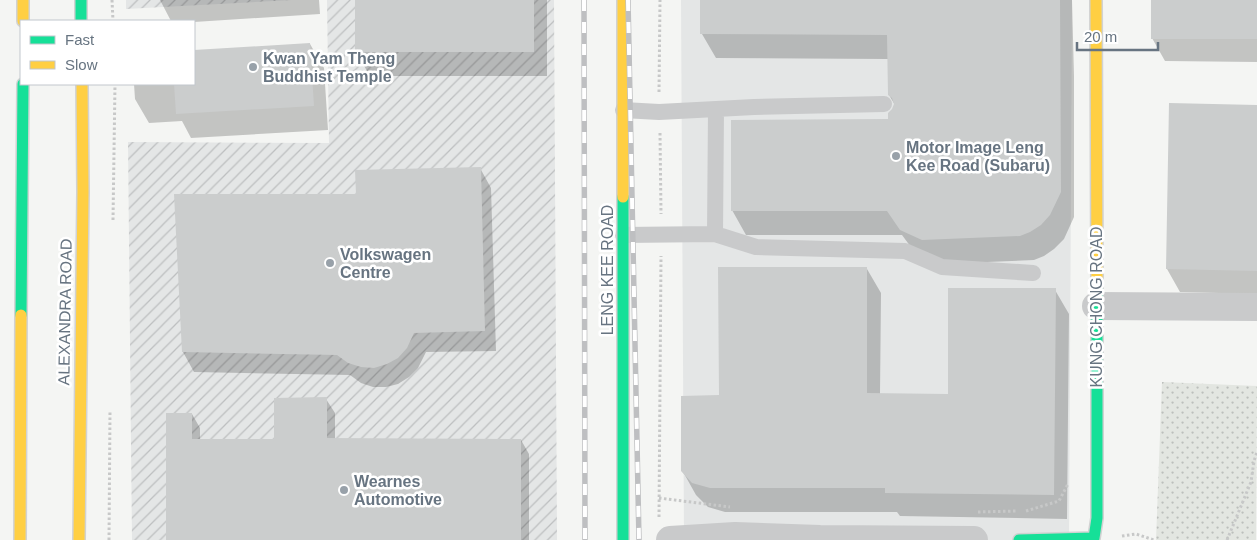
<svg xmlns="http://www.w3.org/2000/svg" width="1257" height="540" viewBox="0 0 1257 540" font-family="Arial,sans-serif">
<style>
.built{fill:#e4e6e6}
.industrial{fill:url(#industrial-furrows)}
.green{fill:url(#green-dots)}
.shadow{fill:#0003}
.building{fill:#cbcdcd}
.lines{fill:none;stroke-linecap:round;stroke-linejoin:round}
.fast-casing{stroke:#d1d2d2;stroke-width:14}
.slow-casing{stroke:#d1d2d2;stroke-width:14}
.path{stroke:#c7c8c8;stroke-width:3;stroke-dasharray:2.5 2.5;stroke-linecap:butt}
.lane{stroke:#c9cacb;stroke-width:16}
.street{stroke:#c9cacb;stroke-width:28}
.fast{stroke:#16e098;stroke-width:11}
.slow{stroke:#ffcf43;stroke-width:11}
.rail-casing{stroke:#bebfc1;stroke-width:5.5}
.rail{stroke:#fff;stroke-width:4;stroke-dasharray:11;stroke-linecap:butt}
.poi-dot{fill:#98a1a9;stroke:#fff;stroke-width:2}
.labels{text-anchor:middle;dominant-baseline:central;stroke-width:5;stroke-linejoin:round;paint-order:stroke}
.poi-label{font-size:16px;font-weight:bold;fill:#677481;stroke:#fff;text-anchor:start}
.street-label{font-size:16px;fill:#677481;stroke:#fff}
</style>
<defs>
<pattern id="industrial-furrows" width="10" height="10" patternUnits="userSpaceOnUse" patternTransform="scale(1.25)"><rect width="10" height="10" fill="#e4e6e6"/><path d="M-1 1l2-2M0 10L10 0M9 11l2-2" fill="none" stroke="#bdbfc0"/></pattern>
<pattern id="green-dots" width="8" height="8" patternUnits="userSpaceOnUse" patternTransform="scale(1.25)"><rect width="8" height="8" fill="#e3e6e1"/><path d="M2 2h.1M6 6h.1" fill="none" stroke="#bcbfbc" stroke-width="1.8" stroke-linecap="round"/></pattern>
</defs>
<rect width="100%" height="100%" fill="#f4f5f3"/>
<path class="built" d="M 681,0 L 1072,0 L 1069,540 L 684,540 Z"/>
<path class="industrial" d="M 126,0 L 292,0 L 126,9 Z
M 327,0 L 554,0 L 557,540 L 132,540 L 128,142 L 329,143 Z"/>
<path class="green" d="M 1162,382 L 1257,386 L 1256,540 L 1156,540 Z"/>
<path class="shadow" d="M 160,0 L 319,0 L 320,14 L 194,22 L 171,21 Z
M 356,0 L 547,0 L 547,76 L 370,76 L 356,52 Z
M 702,0 L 1072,0 L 1074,76 L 1074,217 L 1064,239 L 1054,249 L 1044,256 L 1034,260 L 937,264 L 916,254 L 902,235 L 746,235 L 732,210 L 890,120 L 895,105 L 889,95 L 888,59 L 716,58 L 702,34 Z
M 1152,0 L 1257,0 L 1257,62 L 1165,61 L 1152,38 Z
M 310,44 L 324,68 L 328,130 L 191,138 L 182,121 L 149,123 L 135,99 L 134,84 L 194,84 L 194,51 Z
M 1257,106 L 1257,294 L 1180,292 L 1167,269 Z
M 480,168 L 491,188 L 496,351 L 426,352 L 418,368 L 409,377 L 398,384 L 386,387 L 373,387 L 361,383 L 350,375 L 194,372 L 183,352 L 357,195 Z
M 867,269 L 881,293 L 880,394 L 949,395 L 1055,290 L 1069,314 L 1067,519 L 900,516 L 897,512 L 725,512 L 708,507 L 696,495 L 682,470 L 720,397 Z
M 326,399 L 335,413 L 335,440 L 521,440 L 529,454 L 529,540 L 167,540 L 192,414 L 200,428 L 200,441 L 276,440 Z"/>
<path class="building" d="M 355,0 L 534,0 L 534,52 L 355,52 Z
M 700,0 L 1060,0 L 1061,192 L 1050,215 L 1041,225 L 1030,232 L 1020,236 L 922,240 L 900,230 L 887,211 L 731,211 L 731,120 L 888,119 L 888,113 L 892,109 L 894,104 L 892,98 L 888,95 L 887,35 L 700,34 Z
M 1151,0 L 1257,0 L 1257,39 L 1151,39 Z
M 310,43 L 314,106 L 176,114 L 174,84 L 194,84 L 194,50 Z
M 1169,103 L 1257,105 L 1257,271 L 1166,269 Z
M 481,167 L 485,331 L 414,333 L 407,348 L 398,358 L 387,364 L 374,368 L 361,367 L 348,363 L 337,355 L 182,352 L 174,194 L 356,194 L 355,170 Z
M 718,267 L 867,267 L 867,393 L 948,394 L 948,288 L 1056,288 L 1054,495 L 885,493 L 885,488 L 710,488 L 692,483 L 681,471 L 681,396 L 719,395 Z
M 327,397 L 327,438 L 521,439 L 521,540 L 166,540 L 166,413 L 192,413 L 192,439 L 274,439 L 274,398 Z"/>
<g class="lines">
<g class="fast-casing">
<path id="fast" d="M 81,0 L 81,21
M 623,197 L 623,540
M 21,315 L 23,84
M 1019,540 L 1094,538 L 1097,518 L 1097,285"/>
</g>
<g class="slow-casing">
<path id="slow" d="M 23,0 L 23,21
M 623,0 L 623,197
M 1096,0 L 1097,285
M 20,540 L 21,315
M 79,540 L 83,192 L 82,84"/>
</g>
<path class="path" d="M 112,0 L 113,21
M 659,92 L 660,0
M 660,133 L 661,214
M 113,220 L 115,84
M 659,498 L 730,507
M 1026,511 L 1059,501 L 1068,484
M 978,512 L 1017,511
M 659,517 L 661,256
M 1122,536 L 1136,534 L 1154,540
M 109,540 L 110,411
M 1227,540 L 1251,482 L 1254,461 L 1257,452"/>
<path class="lane" d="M 623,110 L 659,112 L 754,107 L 884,104
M 715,234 L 716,110
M 623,235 L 715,234 L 756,247 L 905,251 L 942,267 L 1033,273"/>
<path class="street" d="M 1096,306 L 1257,307
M 670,540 L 735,536 L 820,539 L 974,540"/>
<use href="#fast" class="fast"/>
<use href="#slow" class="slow"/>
<g class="rail-casing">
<path id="rail" d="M 584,0 L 585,540
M 628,0 L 639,540"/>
</g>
<use href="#rail" class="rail"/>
</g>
<g class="poi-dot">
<circle cx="253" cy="67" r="5"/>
<circle cx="896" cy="156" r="5"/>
<circle cx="330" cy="263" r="5"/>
<circle cx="344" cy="490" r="5"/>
</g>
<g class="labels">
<g class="poi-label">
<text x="263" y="58">Kwan Yam Theng<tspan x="263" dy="18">Buddhist Temple</tspan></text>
<text x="906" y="147">Motor Image Leng<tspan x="906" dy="18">Kee Road (Subaru)</tspan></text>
<text x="340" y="254">Volkswagen<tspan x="340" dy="18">Centre</tspan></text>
<text x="354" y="481">Wearnes<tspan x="354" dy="18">Automotive</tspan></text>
</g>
<g class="street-label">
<text transform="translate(607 270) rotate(-90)">LENG KEE ROAD</text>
<text transform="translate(1096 307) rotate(-90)">KUNG CHONG ROAD</text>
<text transform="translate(65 312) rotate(-89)">ALEXANDRA ROAD</text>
</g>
</g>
<rect x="20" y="20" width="175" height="65" fill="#ffffff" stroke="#c2c7cd"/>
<rect x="30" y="36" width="25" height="8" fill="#16e098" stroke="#c2c7cd"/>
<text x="65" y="45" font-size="15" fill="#677481">Fast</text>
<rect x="30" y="61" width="25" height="8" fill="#ffcf43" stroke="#c2c7cd"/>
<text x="65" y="70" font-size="15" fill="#677481">Slow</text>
<path d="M1077 42v8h81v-8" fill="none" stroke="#677481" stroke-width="2.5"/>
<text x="1084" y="42" font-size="15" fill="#677481" stroke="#ffffff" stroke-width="4" paint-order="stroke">20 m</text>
</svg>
